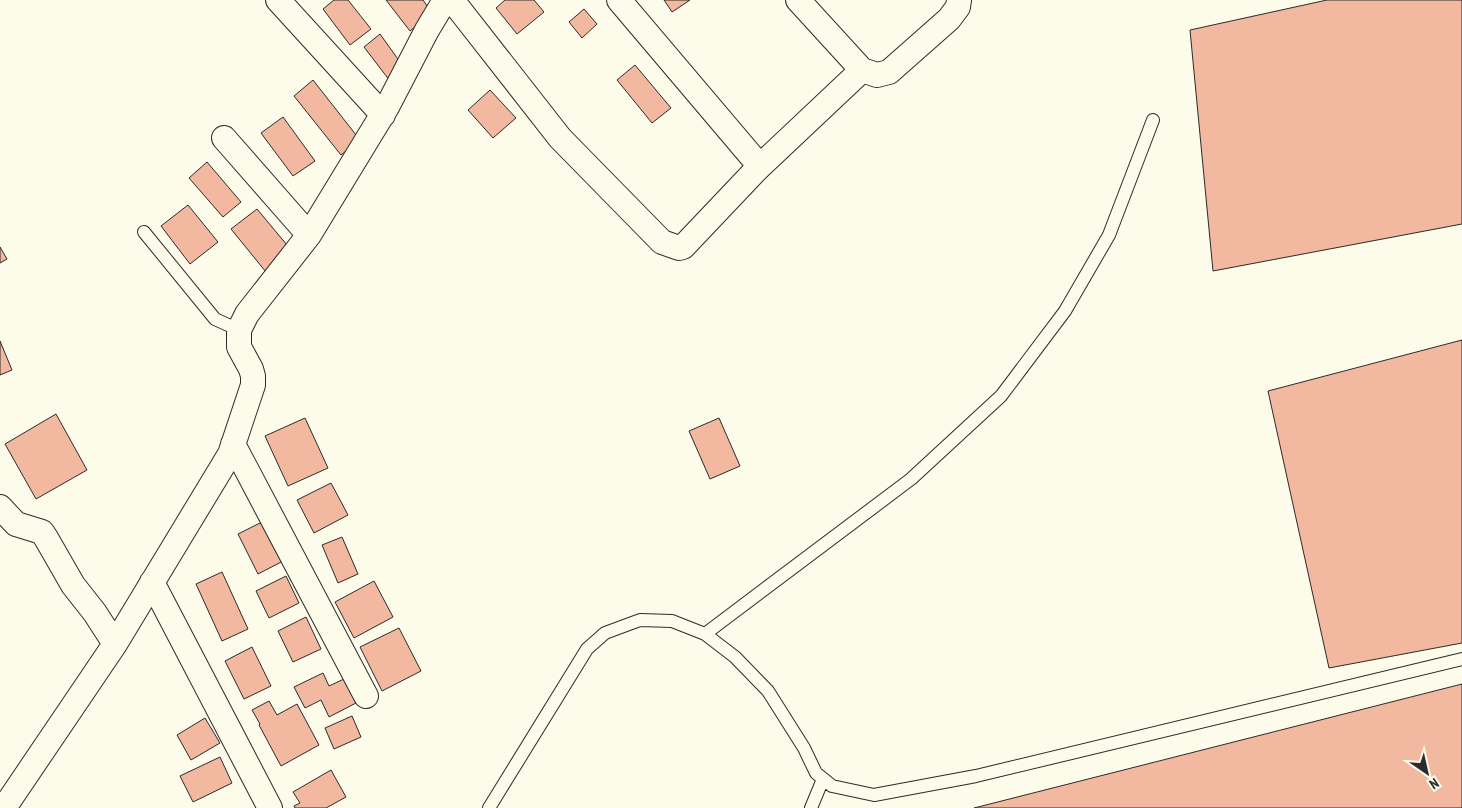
<svg xmlns="http://www.w3.org/2000/svg" width="1462" height="808" viewBox="0 0 1462 808" font-family="'PT Sans Narrow',sans-serif">
<style>
.building{fill:#f2b8a0;stroke:#2b2b2b}
.lines{fill:none;stroke-linecap:round;stroke-linejoin:round}
.service-casing{stroke:#2b2b2b;stroke-width:14}
.minor-casing{stroke:#2b2b2b;stroke-width:26}
.service{stroke:#fdfbea;stroke-width:12}
.minor{stroke:#fdfbea;stroke-width:24}
</style>
<rect width="100%" height="100%" fill="#fdfbea"/>
<path class="building" d="M 334,0 L 348,0 L 371,29 L 350,45 L 323,9 Z
M 386,0 L 423,0 L 432,13 L 410,31 Z
M 505,0 L 534,0 L 544,12 L 517,34 L 496,8 Z
M 664,0 L 690,0 L 672,12 Z
M 1327,0 L 1462,0 L 1462,224 L 1213,271 L 1190,30 Z
M 584,9 L 597,24 L 582,38 L 569,22 Z
M 380,34 L 405,69 L 390,81 L 364,47 Z
M 635,65 L 671,108 L 652,123 L 617,80 Z
M 313,80 L 360,140 L 341,155 L 294,96 Z
M 490,90 L 516,118 L 493,138 L 468,110 Z
M 283,117 L 315,161 L 293,176 L 261,133 Z
M 207,162 L 241,202 L 223,217 L 189,178 Z
M 188,205 L 218,242 L 190,264 L 161,226 Z
M 257,209 L 292,251 L 266,272 L 231,229 Z
M 0,247 L 7,259 L 0,263 Z
M 1462,340 L 1462,643 L 1329,668 L 1268,391 Z
M 0,341 L 12,370 L 0,375 Z
M 56,414 L 87,470 L 36,499 L 5,444 Z
M 305,418 L 328,468 L 288,486 L 265,436 Z
M 719,418 L 740,466 L 710,479 L 689,431 Z
M 331,483 L 348,515 L 314,533 L 297,500 Z
M 266,520 L 287,559 L 258,574 L 238,534 Z
M 342,537 L 358,574 L 338,583 L 322,545 Z
M 222,572 L 248,629 L 222,641 L 196,584 Z
M 286,576 L 299,603 L 269,618 L 256,591 Z
M 374,581 L 393,617 L 354,638 L 335,602 Z
M 306,617 L 321,649 L 293,662 L 278,631 Z
M 399,628 L 421,671 L 382,691 L 360,647 Z
M 252,647 L 271,686 L 244,699 L 225,661 Z
M 323,673 L 329,686 L 344,679 L 356,703 L 329,717 L 321,700 L 305,708 L 294,687 Z
M 1462,684 L 1462,808 L 974,808 Z
M 269,701 L 277,715 L 297,704 L 319,745 L 281,766 L 259,725 L 260,724 L 252,710 Z
M 352,716 L 361,737 L 334,749 L 325,728 Z
M 205,718 L 220,743 L 191,760 L 177,735 Z
M 220,757 L 232,783 L 193,802 L 180,776 Z
M 331,770 L 346,797 L 326,808 L 295,808 L 294,806 L 300,803 L 293,792 Z"/>
<g class="lines">
<g class="service-casing">
<path id="service" d="M 144,232 L 215,319 L 239,330
M 705,634 L 911,479 L 1001,396 L 1065,311 L 1109,235 L 1153,120
M 489,808 L 587,649 L 605,633 L 640,620 L 672,621 L 705,634 L 735,657 L 768,691 L 804,748 L 816,773 L 832,786 L 874,795 L 976,776 L 1462,659
M 811,808 L 823,779"/>
</g>
<g class="minor-casing">
<path id="minor" d="M 278,0 L 383,115
M 452,0 L 560,138 L 662,242 L 679,248 L 683,247 L 757,169 L 758,164 L 619,0
M 798,0 L 862,70 L 877,75 L 889,72 L 949,19 L 958,7 L 959,0
M 224,138 L 309,235
M 757,169 L 862,70
M 233,444 L 366,696
M 0,507 L 16,524 L 42,532 L 46,538 L 73,585 L 95,613 L 115,644
M 152,582 L 270,808
M 4,808 L 115,644 L 230,454 L 253,385 L 253,376 L 251,369 L 239,347 L 239,330 L 247,314 L 309,235 L 387,107 L 427,30 L 445,0"/>
</g>
<use href="#service" class="service"/>
<use href="#minor" class="minor"/>
</g>
<g transform="translate(1427 773) rotate(146)" stroke="#fdfbea" stroke-width="4" paint-order="stroke">
<path d="M0-4L9 19L0 12L-9 19Z" fill="#2b2b2b"/>
<text y="-8" font-size="14" font-weight="bold" text-anchor="middle" fill="#2b2b2b">N</text>
</g>
</svg>
